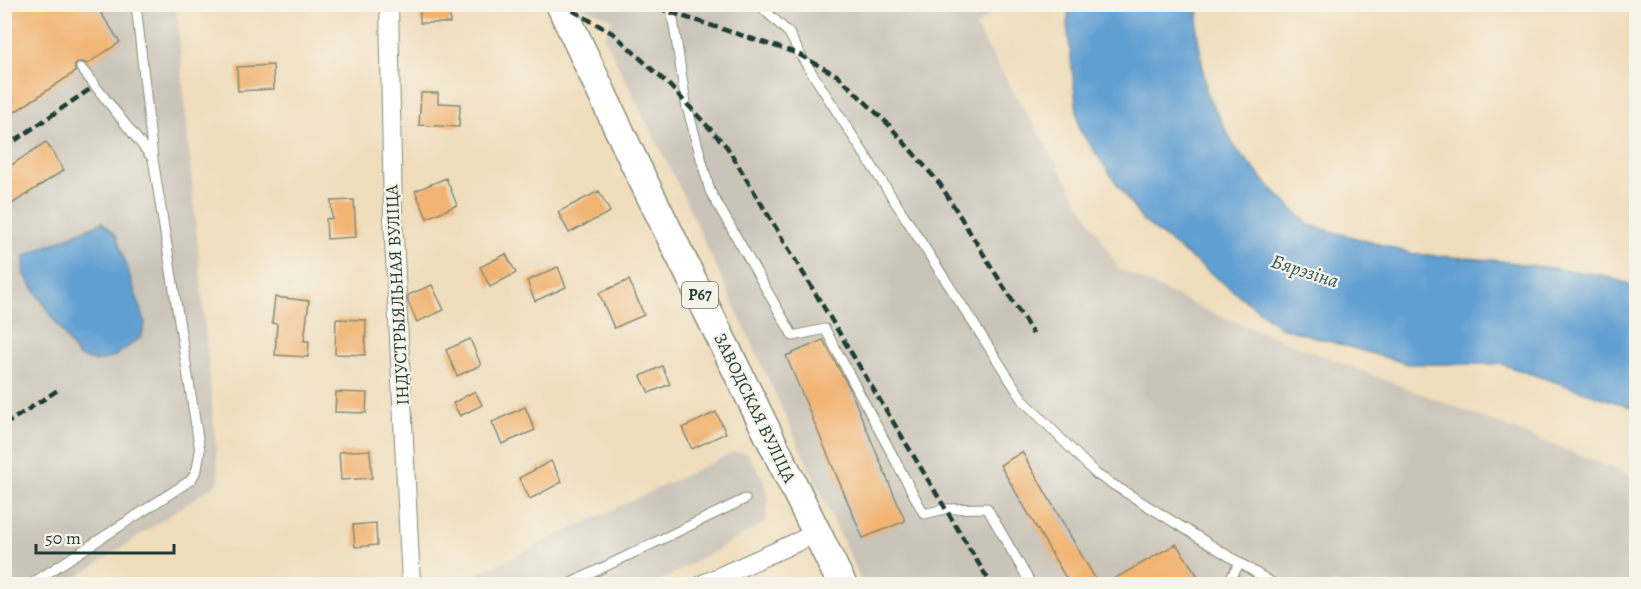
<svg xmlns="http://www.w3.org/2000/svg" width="1641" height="589" viewBox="0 0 1641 589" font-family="Alegreya,serif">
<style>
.industrial{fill:#c9c3b8}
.water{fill:#619fd2;stroke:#406e83;stroke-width:1.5}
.building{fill:#f1b472}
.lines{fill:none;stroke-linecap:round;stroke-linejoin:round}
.service-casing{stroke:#878d78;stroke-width:11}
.minor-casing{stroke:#878d78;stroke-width:20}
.primary-casing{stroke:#878d78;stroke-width:31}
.service{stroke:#fff;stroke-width:9}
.minor{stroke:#fff;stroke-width:18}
.primary{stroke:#fff;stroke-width:28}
.rail{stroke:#1f3d34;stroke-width:4.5;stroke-dasharray:9 4.5;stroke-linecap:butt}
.labels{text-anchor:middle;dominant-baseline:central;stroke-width:4.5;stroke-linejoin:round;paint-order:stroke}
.shield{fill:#f7f3e8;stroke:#60746a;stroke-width:1.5}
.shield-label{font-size:16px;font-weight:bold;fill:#1f3d34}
.street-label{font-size:18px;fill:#1f3d34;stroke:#f7f3e8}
.water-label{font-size:20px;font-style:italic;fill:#335a63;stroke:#f7f3e8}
</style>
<rect width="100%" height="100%" fill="#f7f3e8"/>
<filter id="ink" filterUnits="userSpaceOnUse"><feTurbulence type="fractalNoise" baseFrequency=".0167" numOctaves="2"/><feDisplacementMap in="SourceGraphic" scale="12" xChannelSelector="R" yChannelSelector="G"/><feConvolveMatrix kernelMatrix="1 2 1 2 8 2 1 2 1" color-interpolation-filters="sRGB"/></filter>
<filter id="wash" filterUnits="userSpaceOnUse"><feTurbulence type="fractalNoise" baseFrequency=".008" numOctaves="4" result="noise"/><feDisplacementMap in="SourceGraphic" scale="24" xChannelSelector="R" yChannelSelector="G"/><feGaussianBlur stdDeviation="1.35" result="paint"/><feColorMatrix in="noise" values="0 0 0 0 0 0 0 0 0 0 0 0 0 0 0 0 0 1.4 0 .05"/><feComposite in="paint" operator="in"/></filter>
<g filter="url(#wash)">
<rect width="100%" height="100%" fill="#efddbc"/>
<path class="industrial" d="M 580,4 L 1001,5 L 975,26 L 1119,269 L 1212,313 L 1636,477 L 1636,584 L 863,584 L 682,193 L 604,37 L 613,19 L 580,6 Z
M 4,5 L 176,5 L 219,482 L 67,584 L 5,584 Z
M 734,452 L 747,453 L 764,480 L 768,500 L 765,523 L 655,584 L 456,584 Z"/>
<path class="water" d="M 1070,5 L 1199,5 L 1197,32 L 1207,94 L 1234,146 L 1267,184 L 1309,225 L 1414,254 L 1493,260 L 1602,275 L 1636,286 L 1636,409 L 1501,364 L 1408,364 L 1280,327 L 1142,220 L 1079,129 L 1067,24 Z
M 102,222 L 116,235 L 145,323 L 141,337 L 115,356 L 96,362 L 78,356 L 23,272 L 25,256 Z"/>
<g id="blocks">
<path class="building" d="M 4,4 L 95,4 L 120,42 L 87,64 L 83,62 L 77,62 L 75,66 L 75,72 L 4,119 Z
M 420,4 L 450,4 L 450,23 L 420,23 Z
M 273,65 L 274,89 L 238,91 L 237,67 Z
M 421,93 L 438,93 L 438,103 L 460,104 L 459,127 L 419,125 Z
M 46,142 L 64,170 L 4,209 L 4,170 Z
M 446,178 L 457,205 L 427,218 L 415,191 Z
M 599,191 L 610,212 L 569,233 L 558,212 Z
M 354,200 L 356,237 L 327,239 L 326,219 L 332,218 L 331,201 Z
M 506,254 L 516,273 L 490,287 L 480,267 Z
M 558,267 L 566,287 L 535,301 L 527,281 Z
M 629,280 L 644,315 L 614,328 L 599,293 Z
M 432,285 L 444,310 L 417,322 L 408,302 L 408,295 Z
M 275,297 L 309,301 L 304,341 L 309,341 L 308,357 L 275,355 L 277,324 L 272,323 Z
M 336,319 L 366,320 L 365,355 L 335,354 Z
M 470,339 L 481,365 L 457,376 L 446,350 Z
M 823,340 L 849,387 L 905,521 L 863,538 L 786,356 Z
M 662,366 L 670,384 L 649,393 L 641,376 Z
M 475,391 L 482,405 L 460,416 L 453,403 Z
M 336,392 L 367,393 L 366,413 L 335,412 Z
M 525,407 L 535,430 L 502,444 L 492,422 Z
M 716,412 L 726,433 L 692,449 L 682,428 Z
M 370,450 L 372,478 L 341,480 L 339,452 Z
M 1022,452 L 1099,585 L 1070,585 L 1000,465 Z
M 551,461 L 562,482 L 530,499 L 519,478 Z
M 376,523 L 377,545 L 355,547 L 353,525 Z
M 1176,544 L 1204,585 L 1103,585 Z"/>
</g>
</g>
<g filter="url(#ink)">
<use href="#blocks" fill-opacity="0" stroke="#878d78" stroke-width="1.5"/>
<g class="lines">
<g class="service-casing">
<path id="service" d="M 674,4 L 672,13 L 686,103 L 710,191 L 793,336 L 825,329 L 924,514 L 945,509 L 987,508 L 1031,584
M 758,4 L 789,33 L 801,56 L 1023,400 L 1096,474 L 1274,584
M 81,68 L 153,159
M 31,584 L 191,480 L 197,469 L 200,451 L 153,159 L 136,4
M 569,584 L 745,499
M 1227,584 L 1240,563"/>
</g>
<g class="minor-casing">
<path id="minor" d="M 389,4 L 393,217 L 411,584
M 703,584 L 817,533"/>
</g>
<g class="primary-casing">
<path id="primary" d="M 560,4 L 636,166 L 842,584"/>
</g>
<use href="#service" class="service"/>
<use href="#minor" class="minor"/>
<use href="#primary" class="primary"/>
<path class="rail" d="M 561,4 L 614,34 L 671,87 L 727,147 L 991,584
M 645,4 L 796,53 L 838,76 L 889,125 L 940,184 L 1033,334
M 4,148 L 93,87
M 4,425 L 58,390"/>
</g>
</g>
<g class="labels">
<rect class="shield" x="682" y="282" width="36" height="26" rx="4.5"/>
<g class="shield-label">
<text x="700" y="295">Р67</text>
</g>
<g class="street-label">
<text transform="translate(397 295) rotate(-93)">ІНДУСТРЫЯЛЬНАЯ ВУЛІЦА</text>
<text transform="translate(755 408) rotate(64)">ЗАВОДСКАЯ ВУЛІЦА</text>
</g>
<g class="water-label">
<text transform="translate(1305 271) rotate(18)">Бярэзіна</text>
</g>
</g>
<rect width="1641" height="589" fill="none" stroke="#f7f3e8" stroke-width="24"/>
<path d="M36 544v9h138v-9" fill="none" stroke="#1f3d34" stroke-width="3"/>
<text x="45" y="544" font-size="18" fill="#1f3d34" stroke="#f7f3e8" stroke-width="4.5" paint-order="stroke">50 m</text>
</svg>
